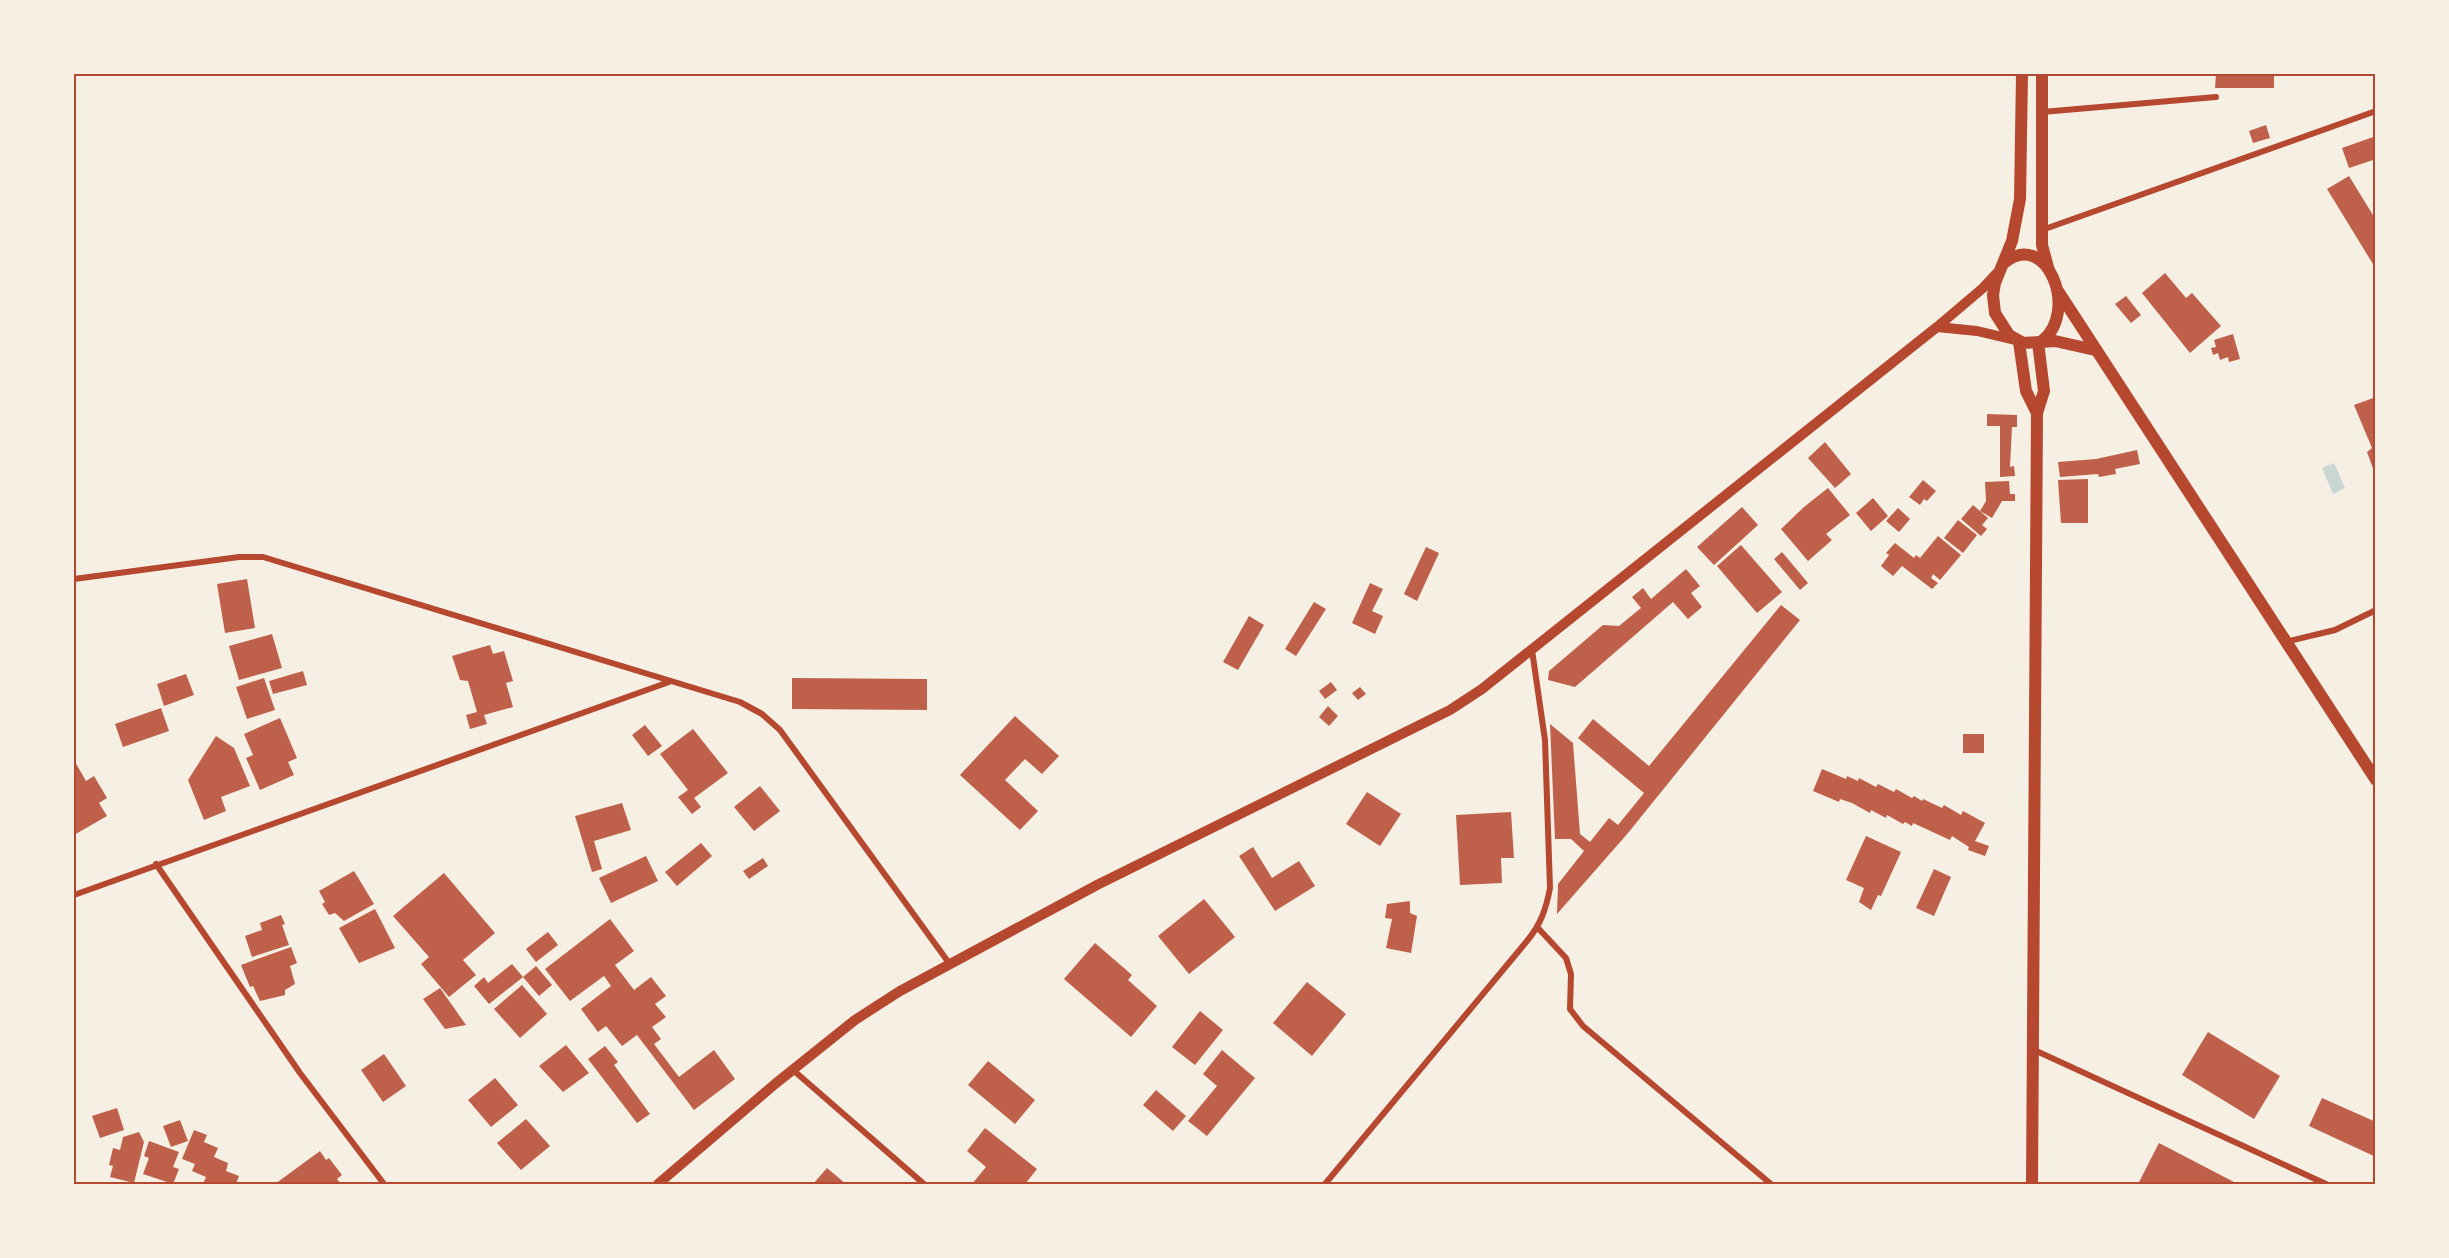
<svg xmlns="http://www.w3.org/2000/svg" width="2449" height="1258" viewBox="0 0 2449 1258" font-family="Lora,serif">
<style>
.water{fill:#c9d6d2}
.building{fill:#bf614a}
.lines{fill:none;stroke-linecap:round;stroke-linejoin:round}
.minor{stroke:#b5482f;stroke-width:6}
.tertiary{stroke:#b5482f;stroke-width:10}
.secondary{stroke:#b5482f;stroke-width:12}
.neatline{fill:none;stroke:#b5482f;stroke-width:2}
</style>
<rect width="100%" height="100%" fill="#f6efe4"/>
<path class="water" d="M 2334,463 L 2345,488 L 2333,494 L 2322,468 Z"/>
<path class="building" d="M 2216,74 L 2274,74 L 2274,88 L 2215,88 Z
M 2266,125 L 2270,138 L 2253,143 L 2249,131 Z
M 2376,136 L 2376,159 L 2349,168 L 2342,148 Z
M 2349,176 L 2376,220 L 2376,269 L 2327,189 Z
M 2165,273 L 2186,298 L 2192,293 L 2221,326 L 2190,353 L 2142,293 Z
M 2126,296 L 2141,315 L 2131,323 L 2115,304 Z
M 2233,334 L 2240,359 L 2229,362 L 2228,357 L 2220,360 L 2218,353 L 2213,355 L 2211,348 L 2216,347 L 2214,340 Z
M 2376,397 L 2376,474 L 2375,474 L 2367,452 L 2372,448 L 2354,405 Z
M 1987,414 L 2017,415 L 2017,427 L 2012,427 L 2010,467 L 2014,466 L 2015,476 L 2000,477 L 2000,426 L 1987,426 Z
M 1825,442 L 1851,474 L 1835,488 L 1808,458 Z
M 2137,450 L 2140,464 L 2115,469 L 2116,474 L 2099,477 L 2098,474 L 2060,477 L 2058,462 L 2096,459 Z
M 2088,479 L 2088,523 L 2061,523 L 2058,480 Z
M 1923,480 L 1936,491 L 1927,501 L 1924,499 L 1920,505 L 1909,497 Z
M 2009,481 L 2010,494 L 2015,494 L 2015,501 L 2002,501 L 1992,518 L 1980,511 L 1986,501 L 1985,482 Z
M 1828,488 L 1850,515 L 1826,534 L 1832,540 L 1808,561 L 1781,529 L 1804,507 Z
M 1873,498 L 1888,516 L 1871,531 L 1856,513 Z
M 1973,505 L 1988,518 L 1982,525 L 1987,529 L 1981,536 L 1961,519 Z
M 1742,507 L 1758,525 L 1714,565 L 1697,547 Z
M 1898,508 L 1910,519 L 1899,532 L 1886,521 Z
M 1958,520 L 1977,535 L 1963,553 L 1944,538 Z
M 1938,536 L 1961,555 L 1940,580 L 1933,574 L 1931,578 L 1938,583 L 1932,589 L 1902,566 L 1893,576 L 1881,566 L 1889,555 L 1886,553 L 1895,543 L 1914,558 L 1916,555 L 1920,558 Z
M 1741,545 L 1782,592 L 1757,613 L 1717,566 Z
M 1426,547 L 1439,553 L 1417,601 L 1404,594 Z
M 1782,552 L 1808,583 L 1800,590 L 1774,559 Z
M 1686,569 L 1700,586 L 1691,593 L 1702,607 L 1688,619 L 1673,602 L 1575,687 L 1548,680 L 1549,671 L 1603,625 L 1619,626 L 1641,608 L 1632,597 L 1643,588 L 1651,599 Z
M 247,579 L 255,628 L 225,633 L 217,584 Z
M 1370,583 L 1383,589 L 1372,611 L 1383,616 L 1375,634 L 1352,623 Z
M 1314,602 L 1326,609 L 1296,656 L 1285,649 Z
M 1781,605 L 1800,620 L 1628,833 L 1557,914 L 1558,884 L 1584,851 L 1571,839 L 1555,839 L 1550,724 L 1573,743 L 1580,834 L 1590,842 L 1609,818 L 1618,825 L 1644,793 L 1578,738 L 1593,719 L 1649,766 Z
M 1249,616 L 1264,625 L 1238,670 L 1223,662 Z
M 272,634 L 282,668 L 239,680 L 229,646 Z
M 490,645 L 493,654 L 504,651 L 513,681 L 506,683 L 513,707 L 484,715 L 487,724 L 470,729 L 466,715 L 477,712 L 468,681 L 460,680 L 452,656 Z
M 303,671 L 307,685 L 273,694 L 269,681 Z
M 186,674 L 194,695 L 164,706 L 157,684 Z
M 264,678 L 275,710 L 247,719 L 236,687 Z
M 792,678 L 927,679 L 927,710 L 792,709 Z
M 1331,682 L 1337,690 L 1325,699 L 1319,691 Z
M 1360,687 L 1366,694 L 1358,700 L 1352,693 Z
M 1328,706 L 1338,716 L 1329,726 L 1319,717 Z
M 161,708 L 169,731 L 123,747 L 115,724 Z
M 1015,716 L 1059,756 L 1042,774 L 1025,759 L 1005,780 L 1038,811 L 1020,830 L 960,775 Z
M 280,718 L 297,758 L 288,762 L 294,775 L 260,790 L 246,758 L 253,755 L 244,734 Z
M 645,725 L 662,746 L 648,756 L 632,735 Z
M 693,729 L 728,773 L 694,798 L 701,807 L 692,814 L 678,797 L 688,790 L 660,754 Z
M 1963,734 L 1984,734 L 1984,753 L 1963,753 Z
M 216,736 L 234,748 L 250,786 L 221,797 L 226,811 L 204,820 L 188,780 Z
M 74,760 L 86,781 L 94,776 L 107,798 L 99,803 L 107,816 L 74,835 Z
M 1822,769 L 1846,779 L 1847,776 L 1858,781 L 1859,778 L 1876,787 L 1878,784 L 1894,792 L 1896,789 L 1912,798 L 1914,796 L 1922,801 L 1923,799 L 1942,808 L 1944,805 L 1961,815 L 1963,811 L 1985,823 L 1975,841 L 1989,846 L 1985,856 L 1968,850 L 1969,847 L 1952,836 L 1950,840 L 1913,823 L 1912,826 L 1905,822 L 1903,824 L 1887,815 L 1886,818 L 1871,810 L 1870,813 L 1852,803 L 1840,799 L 1839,802 L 1813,791 Z
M 760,786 L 780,811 L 754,831 L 734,807 Z
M 1367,792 L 1401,814 L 1380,846 L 1346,824 Z
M 622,803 L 631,830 L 594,841 L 602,869 L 592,872 L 575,816 Z
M 1511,812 L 1514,858 L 1501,858 L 1502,883 L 1460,885 L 1456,815 Z
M 1866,836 L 1901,852 L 1881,896 L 1878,895 L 1871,910 L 1859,902 L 1864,888 L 1846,880 Z
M 701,843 L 712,856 L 677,886 L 665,872 Z
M 1253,847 L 1272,878 L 1299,861 L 1315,886 L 1275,911 L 1239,856 Z
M 646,856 L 658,881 L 611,903 L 599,878 Z
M 763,858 L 768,866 L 749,879 L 743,871 Z
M 1934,869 L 1951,877 L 1934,916 L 1916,908 Z
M 354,871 L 374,904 L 344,921 L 335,913 L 329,915 L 322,904 L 325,902 L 319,891 Z
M 444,873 L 495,933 L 463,960 L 476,975 L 449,997 L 421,964 L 429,957 L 393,916 Z
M 1204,899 L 1235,937 L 1189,974 L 1158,936 Z
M 1410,901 L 1410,913 L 1417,916 L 1411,953 L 1386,948 L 1392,919 L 1385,918 L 1387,904 Z
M 375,909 L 395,948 L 359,963 L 339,928 Z
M 281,915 L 285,924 L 282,925 L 289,945 L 252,957 L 245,936 L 262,930 L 260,923 Z
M 610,919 L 634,951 L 615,965 L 634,990 L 651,977 L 666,996 L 655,1004 L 666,1017 L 652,1027 L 661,1039 L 654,1044 L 679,1077 L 714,1050 L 735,1079 L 694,1110 L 637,1035 L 622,1046 L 606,1026 L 598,1032 L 581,1009 L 611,986 L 604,976 L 570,1001 L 545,969 Z
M 548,932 L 558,945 L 536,962 L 526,949 Z
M 1095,943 L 1132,975 L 1128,980 L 1157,1006 L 1131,1037 L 1064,979 Z
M 291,947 L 297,963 L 290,966 L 295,984 L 285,990 L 285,995 L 260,1001 L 253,986 L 250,987 L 241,965 Z
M 512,964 L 523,977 L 489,1004 L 474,986 L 484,977 L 488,983 Z
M 536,966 L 552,985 L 539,996 L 523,977 Z
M 1307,982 L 1346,1014 L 1312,1056 L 1273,1023 Z
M 522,985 L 547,1014 L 520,1038 L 494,1009 Z
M 440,988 L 466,1025 L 445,1029 L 423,999 Z
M 1200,1011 L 1223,1030 L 1195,1065 L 1172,1047 Z
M 2208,1032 L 2280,1076 L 2254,1119 L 2182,1075 Z
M 566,1045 L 589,1073 L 563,1092 L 539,1066 Z
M 605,1046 L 618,1062 L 614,1065 L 650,1114 L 637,1123 L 588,1059 Z
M 1222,1050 L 1255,1078 L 1207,1136 L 1188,1121 L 1217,1086 L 1203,1074 Z
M 384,1054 L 406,1086 L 383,1102 L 361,1070 Z
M 988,1061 L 1035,1100 L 1015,1124 L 968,1085 Z
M 495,1078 L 518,1105 L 491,1127 L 468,1100 Z
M 1156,1090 L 1186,1116 L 1173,1131 L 1143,1105 Z
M 2322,1098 L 2376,1122 L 2376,1157 L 2309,1126 Z
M 117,1108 L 124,1130 L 100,1138 L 92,1116 Z
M 526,1119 L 550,1146 L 521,1170 L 497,1143 Z
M 180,1120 L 188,1141 L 171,1147 L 163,1126 Z
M 985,1128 L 1037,1169 L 1025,1184 L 972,1184 L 986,1167 L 967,1151 Z
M 194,1130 L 207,1135 L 204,1142 L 218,1148 L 214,1157 L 228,1163 L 226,1171 L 239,1176 L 236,1184 L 203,1184 L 206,1177 L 192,1171 L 195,1164 L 182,1159 Z
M 139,1132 L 144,1142 L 134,1183 L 110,1177 L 113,1166 L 109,1165 L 113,1148 L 120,1150 L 123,1137 Z
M 149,1141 L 179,1152 L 173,1167 L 179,1169 L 173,1184 L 143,1174 L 149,1158 L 144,1156 Z
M 2159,1143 L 2234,1182 L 2233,1184 L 2138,1184 Z
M 320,1151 L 326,1160 L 329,1158 L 342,1175 L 337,1179 L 341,1184 L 275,1184 Z
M 827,1168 L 846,1184 L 813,1184 Z"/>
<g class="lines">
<path class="minor" d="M 2042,112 L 2216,97
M 2042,230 L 2376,111
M 74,579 L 239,557 L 263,557 L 740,702 L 762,714 L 780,730 L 949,963
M 2285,642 L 2335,630 L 2376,610
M 156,864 L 300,1073 L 384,1184
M 74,895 L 669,682
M 1538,928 L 1566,958 L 1571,974 L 1570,1009 L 1583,1026 L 1771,1184
M 2032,1049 L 2326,1184
M 793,1070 L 924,1184
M 1325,1184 L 1527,941 C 1541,924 1546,909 1550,888 L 1545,740 L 1532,650"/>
<path class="tertiary" d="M 1937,327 L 1977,331 L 2015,340
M 658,1184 L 775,1084 L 855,1020 L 900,991 L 1097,885 L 1450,710 L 1482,689 L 1937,327 L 1983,288 L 1997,273"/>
<path class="secondary" d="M 2022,74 L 2020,199 L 2012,241 L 1995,283 L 1993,295 L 1995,313 L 2009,335 L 2023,343 L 2055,341 L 2095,350
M 2042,74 L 2042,245 L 2048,267
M 2004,263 C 2046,228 2080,311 2042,341
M 2058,291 L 2376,780
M 2019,342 L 2026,391 L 2037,413
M 2032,1184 L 2037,413 L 2044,391 L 2038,342"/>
</g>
<rect width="2449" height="1258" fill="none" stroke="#f6efe4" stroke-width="150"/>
<rect x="75" y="75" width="2299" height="1108" class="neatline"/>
</svg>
